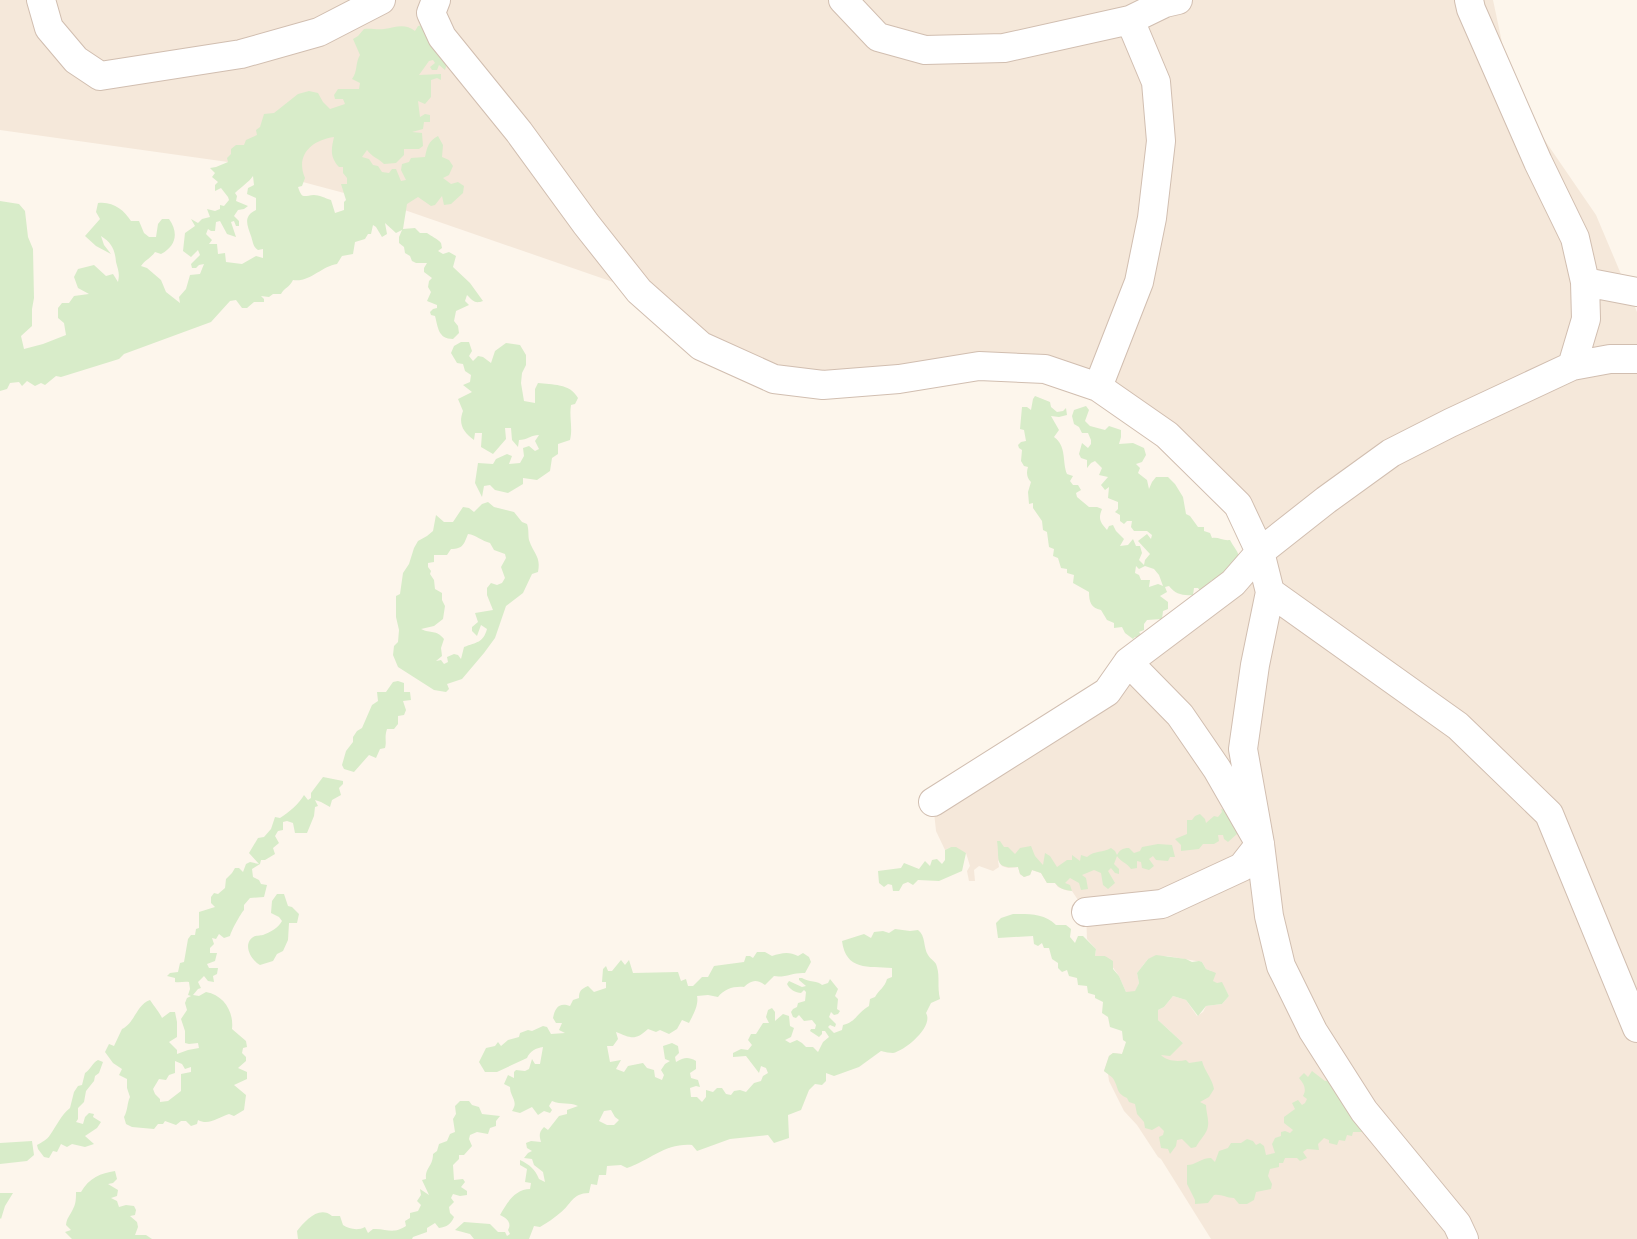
<svg xmlns="http://www.w3.org/2000/svg" width="1637" height="1239" viewBox="0 0 1637 1239" font-family="Helvetica,sans-serif">
<style>
.residential{fill:#f5e8da}
.green{fill:#d8ecc9;fill-rule:evenodd}
.lines{fill:none;stroke-linecap:round;stroke-linejoin:round}
.street-casing{stroke:#d1beb0;stroke-width:30}
.street{stroke:#fff;stroke-width:28}
</style>
<rect width="100%" height="100%" fill="#fdf6ec"/>
<path class="residential" d="M 0,0 L 1493,0 L 1513,94 L 1596,215 L 1637,312 L 1637,1239 L 1211,1239 L 1161,1159 L 1158,1157 L 1137,1125 L 1124,1111 L 1109,1081 L 1108,1074 L 1104,1071 L 1109,1056 L 1113,1053 L 1122,1054 L 1125,1047 L 1183,1043 L 1158,1020 L 1158,1010 L 1164,1007 L 1173,996 L 1186,1000 L 1197,1016 L 1203,1012 L 1206,1006 L 1222,1004 L 1229,996 L 1224,987 L 1212,981 L 1211,971 L 1206,969 L 1202,962 L 1167,956 L 1148,959 L 1137,973 L 1139,983 L 1135,992 L 1126,992 L 1119,976 L 1105,956 L 1095,956 L 1096,949 L 1087,939 L 1086,912 L 1072,891 L 1065,890 L 1058,887 L 1055,883 L 1047,883 L 1041,873 L 1032,870 L 1030,875 L 1024,877 L 1020,874 L 1018,867 L 1008,868 L 1002,866 L 998,860 L 999,867 L 993,871 L 979,866 L 974,870 L 975,881 L 969,881 L 967,871 L 970,866 L 966,853 L 951,847 L 945,850 L 936,831 L 933,802 L 1107,692 L 1260,552 L 1167,435 L 1045,369 L 774,379 L 639,291 L 393,206 L 228,162 L 0,130 Z"/>
<path class="green" d="M 423,25 L 449,57 L 445,70 L 439,65 L 437,70 L 432,70 L 430,67 L 435,63 L 433,60 L 429,61 L 419,75 L 441,74 L 441,80 L 437,78 L 431,80 L 431,97 L 425,104 L 418,101 L 420,117 L 425,114 L 430,115 L 430,122 L 424,122 L 423,129 L 412,132 L 422,133 L 423,146 L 419,149 L 404,149 L 404,155 L 396,163 L 384,164 C 378,158 372,157 367,150 L 362,157 L 369,159 L 373,165 L 378,166 L 382,172 L 389,173 L 392,169 L 396,169 L 401,181 L 406,180 L 401,170 L 402,164 L 409,162 L 411,158 L 425,157 C 427,148 428,141 438,136 L 443,145 L 442,157 L 449,160 L 453,166 L 449,175 L 443,178 L 451,184 L 458,182 L 464,186 L 463,193 L 451,204 L 444,205 L 442,196 L 435,205 L 431,206 L 418,197 L 407,204 L 403,229 L 415,228 L 420,233 L 427,233 C 432,237 437,238 441,243 L 442,248 L 438,251 L 443,254 L 449,252 L 456,256 L 453,267 L 470,283 L 483,301 C 475,304 473,301 467,295 L 465,301 L 469,305 L 456,311 L 454,321 L 458,326 L 459,333 L 453,339 C 438,339 438,327 435,316 L 431,315 L 430,312 L 433,309 L 437,308 L 437,305 L 427,301 L 431,292 L 428,287 L 429,281 L 432,278 L 424,272 L 424,268 L 427,263 L 416,263 L 412,261 L 410,256 L 405,253 L 404,247 L 399,243 L 399,237 L 402,230 L 396,233 L 385,223 L 387,234 L 382,237 L 376,227 L 373,225 L 371,234 L 368,234 L 365,239 L 355,242 L 353,254 L 342,256 L 337,264 C 322,266 309,283 293,280 C 290,287 284,288 281,294 L 273,294 L 269,297 L 261,296 L 264,299 L 264,302 L 254,302 L 247,308 L 242,308 L 236,300 L 230,301 L 211,322 L 124,354 L 119,359 L 61,377 L 56,376 L 45,385 L 41,383 L 35,386 L 27,381 L 22,386 L 19,382 L 10,383 L 7,389 L 0,391 L 0,201 L 19,204 L 25,211 L 28,237 L 33,249 L 34,298 L 32,309 L 32,326 L 21,336 L 24,349 L 43,344 L 66,335 L 64,323 L 58,318 L 58,308 L 62,303 L 69,303 L 74,296 L 89,294 L 78,288 L 74,277 L 78,269 L 94,265 L 106,276 L 113,274 L 118,282 C 120,273 118,270 116,262 C 115,250 112,243 101,236 L 104,245 L 111,254 L 96,246 L 85,236 L 100,219 L 96,212 L 98,203 C 113,201 124,210 131,221 L 139,221 L 144,233 L 149,237 L 156,237 L 158,224 L 162,219 L 169,219 C 179,233 176,246 161,254 L 155,252 C 151,258 145,260 141,266 L 147,268 L 161,280 L 166,292 L 180,303 L 179,297 L 186,289 L 190,275 L 200,274 L 204,264 L 199,265 L 196,268 L 192,268 L 191,264 L 200,255 L 198,250 L 191,257 L 183,251 L 185,233 L 195,226 L 191,219 L 198,223 L 202,219 L 210,217 L 207,209 L 215,211 L 220,209 L 220,205 L 224,206 L 229,200 L 228,197 L 221,188 L 215,191 L 215,185 L 218,182 L 212,177 L 215,173 L 210,168 L 216,167 L 228,162 L 227,158 L 231,154 L 231,149 L 236,145 L 244,145 L 246,140 L 257,135 L 256,130 L 260,127 L 264,114 L 274,113 L 298,94 L 309,91 L 318,93 L 323,102 L 330,109 L 345,104 L 343,99 L 335,99 L 334,95 L 338,89 L 359,89 L 360,83 L 352,79 C 358,71 355,63 360,55 L 353,39 L 358,36 L 364,29 C 370,28 378,30 384,29 C 396,27 405,23 415,31 L 418,26 ZM 334,137 C 331,150 330,157 339,167 L 343,167 L 343,173 L 347,178 L 347,184 L 341,184 L 346,200 L 344,202 L 344,210 L 335,213 L 331,200 C 325,198 319,195 314,195 C 303,196 302,199 298,187 L 302,186 L 305,178 C 295,155 312,140 334,137 ZM 253,176 L 254,185 L 248,188 L 247,194 L 256,198 L 256,210 C 243,216 247,225 251,236 C 253,242 253,247 258,250 L 263,249 L 263,258 L 256,256 L 242,264 L 226,262 L 225,253 L 218,254 L 217,244 L 209,244 L 212,240 L 206,234 L 208,229 L 211,231 L 215,231 L 216,222 L 220,221 L 227,234 L 236,237 L 231,222 L 234,221 L 236,226 L 239,226 L 239,221 L 234,216 L 238,210 L 244,209 L 248,206 L 236,201 L 237,196 L 235,193 C 242,186 248,183 253,176 Z
M 461,342 L 469,342 L 472,351 L 469,356 L 473,361 L 478,356 L 483,357 L 491,363 L 495,351 L 506,343 L 520,345 L 526,355 L 526,365 L 522,373 L 521,383 L 524,401 L 535,403 L 535,389 L 538,383 C 552,385 570,383 578,398 L 575,404 L 571,405 C 569,417 573,428 570,440 L 558,444 L 558,454 L 552,458 L 550,471 L 537,480 L 523,478 L 523,484 L 508,493 L 495,490 L 490,485 L 484,486 L 482,497 L 475,483 L 478,463 L 493,464 L 496,459 L 507,454 L 512,456 L 509,464 L 520,463 L 524,456 L 523,448 L 529,446 L 535,451 L 539,449 L 535,441 L 539,435 C 531,435 527,440 519,440 L 518,447 L 512,440 L 511,428 L 505,428 L 506,439 L 493,454 L 481,447 L 482,433 L 475,433 L 474,440 C 463,432 458,424 463,411 L 458,399 L 472,392 L 463,385 L 470,382 L 471,375 L 465,371 L 463,364 L 457,363 L 451,353 L 454,346 Z
M 1035,396 L 1050,402 L 1051,407 L 1057,412 L 1063,411 L 1066,408 L 1067,415 L 1059,417 L 1051,416 L 1059,430 L 1054,437 C 1067,446 1062,462 1067,474 L 1073,476 L 1070,481 L 1073,485 L 1078,485 L 1081,490 L 1076,493 L 1077,497 L 1089,507 L 1097,507 L 1102,509 C 1098,519 1100,522 1107,530 L 1109,526 L 1113,525 L 1116,531 L 1124,539 L 1120,546 L 1128,545 L 1133,539 L 1136,546 L 1140,546 L 1142,553 L 1139,560 L 1144,565 L 1145,560 L 1150,554 L 1138,541 L 1147,534 L 1151,539 L 1152,535 L 1147,531 L 1134,531 L 1131,527 L 1132,521 L 1127,521 L 1124,524 L 1120,521 L 1120,515 L 1115,512 L 1118,509 L 1118,502 L 1108,498 L 1109,487 L 1105,490 L 1101,485 L 1108,477 L 1099,475 L 1102,468 L 1095,461 L 1091,463 L 1087,468 L 1087,460 L 1081,458 L 1079,454 L 1082,443 L 1088,448 L 1091,444 L 1091,440 L 1088,433 L 1082,433 L 1079,427 L 1074,424 L 1072,416 L 1074,410 L 1086,406 L 1089,410 L 1085,421 L 1090,426 L 1105,430 L 1109,426 L 1121,430 L 1121,437 L 1119,444 L 1133,443 L 1144,448 L 1146,455 L 1142,462 L 1136,464 L 1140,468 L 1138,473 L 1147,480 L 1149,489 L 1152,482 L 1156,477 L 1168,477 L 1175,484 L 1183,497 L 1186,514 L 1190,516 L 1198,527 L 1204,527 L 1204,531 L 1210,533 L 1212,538 C 1219,537 1223,541 1230,540 C 1233,546 1237,550 1239,556 L 1217,581 L 1212,580 L 1200,591 L 1198,588 L 1194,588 L 1193,595 C 1183,596 1175,594 1169,586 L 1165,587 L 1167,592 L 1160,596 L 1168,602 L 1168,609 L 1163,611 L 1162,619 L 1147,620 L 1144,624 L 1144,630 L 1139,632 L 1143,637 L 1139,639 L 1135,637 L 1133,639 L 1125,633 L 1122,627 L 1114,628 L 1114,623 L 1107,620 L 1101,610 C 1091,608 1089,602 1089,592 L 1073,583 L 1074,575 L 1067,573 L 1067,569 L 1061,568 L 1058,558 L 1053,556 L 1054,549 L 1049,547 L 1047,532 L 1043,530 L 1042,521 L 1033,508 L 1033,503 L 1029,504 L 1028,492 L 1031,482 C 1027,478 1026,473 1028,467 L 1024,466 L 1021,461 L 1022,450 L 1019,448 L 1018,445 L 1021,442 L 1026,441 L 1024,430 L 1020,429 L 1022,407 L 1027,407 L 1031,410 L 1033,399 ZM 1136,566 L 1139,569 L 1145,566 L 1154,569 L 1159,575 L 1163,586 L 1158,584 L 1149,587 L 1150,580 L 1141,580 L 1139,575 L 1135,573 Z
M 488,502 L 494,507 L 514,512 L 522,522 L 527,524 C 529,529 528,535 529,540 C 534,555 541,556 538,572 L 532,574 L 523,593 L 506,606 L 495,638 L 484,653 L 462,679 L 447,684 L 449,689 L 446,692 L 434,690 L 398,667 L 393,655 L 394,646 L 398,642 L 399,630 L 396,617 L 396,596 L 400,594 L 403,573 L 409,564 L 414,548 L 418,541 L 427,536 L 433,531 L 436,515 L 444,522 L 453,522 L 463,507 L 469,508 L 474,512 L 482,504 ZM 468,534 C 476,535 482,541 490,543 L 494,550 L 505,554 L 506,558 L 501,567 L 505,578 L 502,583 L 497,585 L 491,583 L 487,588 L 487,595 L 493,610 L 475,613 L 478,622 L 472,627 L 472,631 L 477,636 L 481,625 L 487,629 C 483,643 477,642 464,647 L 461,659 L 458,655 L 454,654 L 447,657 L 448,662 L 444,664 L 441,660 L 436,661 L 442,656 L 441,648 L 444,639 C 436,629 431,634 421,629 L 434,626 L 443,619 L 445,606 L 442,600 L 442,593 L 435,589 L 434,580 L 430,574 L 431,571 L 428,567 L 428,563 L 434,562 L 434,555 L 447,555 L 451,549 C 463,549 464,544 468,534 Z
M 398,681 L 404,683 L 404,692 L 410,692 L 411,700 L 403,701 L 406,710 L 404,715 L 398,716 L 398,724 L 394,729 L 387,729 C 384,738 387,741 385,748 L 380,749 L 376,758 L 369,755 L 354,772 L 344,769 L 342,765 L 346,751 L 353,742 L 353,737 L 357,731 L 362,728 L 372,705 L 378,701 L 377,692 L 386,692 L 393,682 Z
M 323,777 L 343,781 L 343,784 L 339,788 L 341,795 L 332,800 L 330,807 L 321,802 L 315,800 L 318,806 L 315,807 L 314,816 L 307,833 L 295,833 L 293,823 L 287,821 L 283,822 L 283,830 L 278,831 L 275,836 L 279,843 L 273,848 L 275,854 L 265,860 L 261,860 L 260,864 L 252,869 L 253,877 L 259,880 L 261,884 L 267,885 L 264,897 L 250,898 L 244,905 L 244,910 C 241,913 231,931 230,936 L 224,938 L 219,934 L 216,939 L 212,938 L 214,944 L 210,948 L 210,953 L 217,953 L 215,961 L 207,964 L 209,968 L 218,968 L 217,974 L 213,976 L 214,982 L 208,981 L 204,976 L 198,982 L 201,988 L 198,989 L 193,995 L 199,996 L 206,992 C 224,995 234,1012 232,1029 L 246,1041 L 247,1047 L 243,1048 L 242,1053 L 246,1057 L 246,1061 L 238,1068 L 247,1072 L 247,1079 L 234,1085 L 246,1095 L 244,1110 L 234,1116 L 229,1114 C 219,1117 209,1126 198,1120 L 197,1124 L 191,1126 L 186,1121 L 181,1121 L 176,1125 L 165,1121 L 163,1124 L 158,1124 L 154,1129 L 132,1127 L 126,1124 L 124,1117 C 128,1110 127,1103 130,1097 L 127,1088 L 127,1079 L 119,1075 L 122,1069 L 113,1063 L 105,1052 L 109,1044 L 114,1046 L 122,1029 C 135,1023 136,1005 150,1000 C 154,1006 160,1013 162,1018 L 170,1012 L 175,1012 L 177,1022 L 177,1037 L 169,1042 L 177,1050 L 177,1054 L 188,1050 L 199,1048 L 198,1043 L 189,1044 L 185,1043 L 185,1031 L 181,1019 L 187,1010 L 185,1003 L 187,998 L 191,996 L 188,995 L 190,989 L 189,982 C 184,981 180,983 175,982 L 175,978 L 167,976 L 170,973 L 178,972 L 180,963 L 184,962 L 188,939 L 191,935 L 195,935 L 196,929 L 199,928 L 199,912 L 215,907 L 211,903 L 211,897 L 214,893 L 218,894 L 225,888 L 226,879 L 232,873 L 235,868 L 239,868 L 243,872 L 246,864 L 250,862 L 259,864 L 249,853 L 258,838 L 264,837 L 271,829 L 275,817 L 280,818 C 289,812 299,804 304,795 L 308,800 L 311,798 L 311,793 ZM 175,1061 L 182,1064 L 185,1069 L 191,1067 L 191,1072 L 181,1074 L 181,1091 L 168,1101 L 160,1102 L 160,1099 L 155,1094 L 153,1089 L 159,1079 L 166,1080 L 169,1075 L 175,1073 Z
M 1221,809 L 1226,810 L 1244,833 L 1237,834 L 1228,842 L 1224,839 L 1223,835 L 1218,835 L 1219,841 L 1214,844 L 1203,844 L 1199,849 L 1181,851 L 1181,845 L 1175,839 L 1187,834 L 1187,820 L 1192,820 L 1195,816 L 1200,814 L 1205,819 L 1206,823 L 1214,816 L 1218,817 L 1222,812 Z
M 997,841 L 1000,841 L 1004,847 L 1008,847 L 1015,854 L 1020,848 L 1031,846 L 1035,856 L 1043,865 L 1045,853 L 1050,856 L 1057,867 L 1067,860 L 1072,860 L 1072,855 L 1080,861 L 1081,855 L 1087,857 C 1095,850 1103,853 1111,848 L 1115,851 L 1117,855 C 1120,850 1122,848 1129,848 L 1134,853 L 1140,851 L 1142,847 L 1158,844 L 1172,845 L 1175,857 L 1170,857 L 1168,861 L 1156,860 L 1153,856 L 1149,859 L 1154,866 L 1149,870 L 1142,868 L 1141,862 L 1137,861 L 1137,868 L 1131,869 C 1127,863 1121,862 1117,856 L 1114,864 L 1119,869 L 1119,874 L 1115,873 L 1111,868 L 1108,871 L 1115,883 L 1108,889 L 1103,885 L 1101,873 L 1094,870 L 1082,875 L 1086,878 L 1088,889 L 1081,890 L 1079,883 L 1070,878 L 1065,883 L 1070,885 L 1072,891 C 1065,890 1060,889 1055,883 L 1047,883 L 1041,873 L 1032,870 L 1030,875 L 1024,877 L 1020,874 L 1018,867 C 993,869 1000,860 997,841 Z
M 951,847 L 956,847 L 966,853 L 962,871 L 939,881 L 918,880 L 913,885 L 908,882 L 903,884 L 899,891 L 893,891 L 892,885 L 888,884 L 884,887 L 879,883 L 878,871 L 901,868 L 904,863 L 919,869 L 925,861 L 930,866 L 932,860 L 937,859 L 942,864 L 945,860 L 945,850 Z
M 277,894 L 284,894 L 288,906 L 292,907 L 299,914 L 297,923 L 289,923 L 288,940 L 283,951 L 277,954 L 273,961 L 260,965 C 251,960 241,943 255,936 C 256,936 263,935 263,935 C 271,932 278,928 282,921 L 279,917 L 271,913 L 272,901 Z
M 1013,914 C 1029,914 1044,913 1056,925 L 1066,925 L 1071,929 L 1070,937 L 1075,943 L 1078,936 L 1083,936 L 1096,949 L 1095,956 L 1105,956 L 1113,961 L 1113,969 L 1119,976 L 1126,992 L 1135,991 L 1139,983 L 1137,973 L 1148,959 L 1156,955 L 1186,959 L 1192,962 L 1199,961 L 1202,962 L 1206,969 L 1216,973 L 1213,981 L 1217,983 L 1222,982 L 1229,996 L 1222,1004 L 1206,1006 L 1198,1016 L 1186,1000 L 1173,996 L 1164,1007 L 1158,1010 L 1158,1020 L 1183,1043 L 1170,1056 L 1161,1055 C 1167,1061 1177,1062 1186,1060 L 1189,1063 L 1202,1061 C 1205,1072 1212,1078 1214,1089 L 1209,1097 L 1200,1102 L 1206,1105 C 1206,1112 1209,1119 1208,1126 C 1207,1134 1200,1139 1196,1147 L 1191,1148 L 1182,1139 L 1177,1140 L 1176,1146 L 1170,1154 L 1168,1149 L 1161,1148 L 1159,1137 L 1163,1135 L 1164,1131 L 1159,1126 L 1152,1130 L 1145,1128 L 1144,1122 L 1137,1114 L 1135,1104 L 1129,1102 L 1127,1098 C 1116,1093 1119,1089 1114,1080 C 1112,1076 1107,1074 1104,1071 L 1109,1056 L 1113,1053 L 1122,1054 L 1126,1042 L 1123,1040 L 1122,1031 L 1110,1027 L 1108,1017 L 1102,1013 L 1103,1002 L 1095,998 L 1095,995 L 1088,993 L 1087,986 L 1078,985 L 1077,978 L 1069,976 L 1067,970 L 1062,972 L 1058,968 L 1058,963 L 1052,959 L 1049,948 L 1044,948 L 1042,943 L 1038,946 L 1034,944 L 1033,936 L 998,938 L 996,923 L 1001,918 Z
M 895,929 L 910,931 L 918,930 C 926,936 923,947 928,955 C 931,960 936,961 937,967 C 940,977 937,987 940,999 L 931,1003 L 926,1013 C 934,1026 906,1050 893,1053 C 890,1053 885,1052 881,1051 L 859,1067 L 834,1076 L 826,1073 L 826,1081 L 822,1085 L 815,1084 L 809,1090 L 801,1110 L 788,1115 L 789,1138 L 774,1143 L 768,1135 L 730,1139 L 697,1151 L 692,1145 C 665,1143 651,1160 627,1168 L 621,1165 L 607,1166 L 606,1175 L 599,1175 L 597,1185 L 591,1184 L 589,1193 C 572,1193 571,1205 560,1213 C 554,1218 547,1223 540,1227 L 534,1226 L 529,1239 L 474,1239 L 470,1234 L 455,1230 L 464,1222 L 490,1224 L 498,1232 L 505,1232 L 507,1236 L 510,1234 L 508,1230 C 512,1223 507,1218 500,1215 C 507,1203 515,1189 530,1189 L 531,1183 L 525,1182 L 527,1169 L 520,1165 L 520,1160 C 530,1165 535,1169 539,1179 L 545,1182 L 543,1172 L 534,1165 L 532,1159 L 524,1158 L 528,1153 L 532,1151 L 527,1148 L 526,1143 L 531,1141 L 541,1142 C 539,1135 539,1132 544,1127 L 548,1130 L 559,1116 L 567,1114 L 567,1110 L 578,1106 C 570,1102 561,1105 552,1101 L 549,1106 L 552,1110 L 550,1113 L 544,1111 L 538,1115 L 532,1107 L 520,1113 L 512,1111 C 519,1101 510,1097 510,1087 L 504,1084 L 508,1075 L 514,1078 L 514,1072 L 516,1070 L 525,1071 L 529,1069 L 532,1059 L 535,1064 L 540,1064 L 543,1047 C 536,1048 530,1051 527,1058 L 497,1072 L 485,1072 L 479,1062 L 486,1048 L 495,1046 L 498,1042 L 501,1046 L 508,1040 L 519,1037 L 520,1033 L 528,1030 L 532,1031 L 543,1026 L 547,1027 L 551,1034 L 565,1033 L 559,1030 L 562,1023 L 556,1023 L 553,1018 C 555,1008 559,1002 570,1006 L 573,1000 L 579,998 C 579,991 581,989 588,986 L 594,992 L 606,988 L 606,982 L 602,982 L 603,969 L 606,966 L 608,971 L 612,971 L 621,960 L 625,965 L 629,960 L 633,973 L 678,972 L 681,981 L 686,979 L 688,986 L 693,986 L 702,977 L 708,977 L 714,966 L 744,962 L 746,956 L 750,956 L 753,958 L 757,952 L 765,952 L 772,956 C 781,953 789,951 798,956 L 803,953 L 809,957 L 811,962 L 805,973 C 794,972 785,978 774,976 L 765,985 C 756,979 752,980 744,987 C 734,986 724,989 718,997 L 708,995 L 697,996 C 699,1005 693,1015 689,1023 L 682,1020 L 677,1029 L 669,1034 L 660,1030 L 656,1032 L 648,1029 C 635,1041 631,1038 616,1032 L 618,1039 L 613,1046 L 607,1046 L 610,1062 L 621,1060 L 616,1069 L 624,1072 L 628,1066 L 643,1063 L 647,1068 L 654,1070 L 655,1077 L 662,1080 L 664,1075 L 661,1070 L 665,1064 L 670,1061 L 665,1059 L 663,1046 L 672,1043 L 678,1046 L 679,1053 L 675,1057 L 676,1062 C 684,1058 687,1056 696,1061 L 696,1069 L 690,1073 L 691,1078 L 698,1080 L 700,1087 L 696,1086 L 690,1088 L 691,1097 L 697,1097 L 702,1102 L 706,1097 L 706,1090 L 713,1092 L 717,1088 L 722,1088 L 726,1094 L 731,1095 L 734,1091 L 740,1090 L 746,1092 L 754,1083 L 761,1081 L 763,1076 L 768,1073 L 766,1068 L 761,1066 L 759,1073 L 746,1056 L 733,1057 L 733,1053 L 741,1049 L 748,1050 L 752,1045 L 748,1040 L 751,1034 L 756,1034 L 763,1023 L 769,1023 L 766,1017 L 768,1010 L 772,1008 L 775,1012 L 775,1021 L 783,1014 L 789,1016 L 790,1026 L 794,1028 L 791,1037 L 785,1040 L 790,1043 L 797,1040 L 802,1043 L 806,1047 L 813,1047 L 818,1052 L 823,1042 L 829,1037 L 825,1031 L 822,1031 L 822,1034 L 819,1037 L 810,1031 L 811,1029 L 815,1029 L 816,1025 L 812,1020 L 804,1021 L 799,1015 L 796,1018 L 793,1017 L 791,1012 L 793,1009 L 797,1007 L 798,1003 L 805,1001 L 806,992 L 804,990 L 801,993 C 796,993 789,989 787,984 L 789,981 L 802,987 L 806,986 L 799,980 L 799,978 L 802,978 C 808,982 819,981 822,985 L 828,983 L 830,979 L 838,989 L 835,996 L 838,999 L 837,1009 L 840,1011 L 838,1014 L 834,1015 L 831,1012 L 829,1017 L 836,1024 L 835,1027 L 830,1025 L 828,1027 L 834,1033 L 842,1030 L 843,1025 C 856,1022 857,1013 869,1006 L 870,999 L 875,997 C 879,990 885,987 887,979 L 892,977 L 892,968 C 868,966 846,971 842,941 L 864,934 L 871,938 L 874,932 L 883,931 L 889,933 ZM 611,1110 L 615,1117 L 619,1120 L 614,1125 L 607,1125 L 599,1121 L 604,1111 Z
M 98,1060 L 103,1062 L 99,1073 L 95,1076 L 94,1081 L 86,1091 L 84,1102 L 78,1108 L 78,1119 L 76,1122 L 83,1124 L 85,1117 L 89,1113 L 94,1114 L 93,1117 L 101,1122 L 97,1128 L 85,1136 L 94,1144 L 85,1147 L 72,1144 L 67,1147 L 61,1144 L 57,1152 L 53,1151 L 49,1158 L 44,1157 L 38,1149 L 37,1145 C 42,1142 47,1140 50,1135 C 57,1125 61,1115 70,1108 L 74,1092 L 78,1086 L 82,1085 L 85,1073 C 91,1069 92,1063 98,1060 Z
M 1312,1071 L 1325,1081 L 1330,1080 L 1364,1127 L 1362,1132 L 1353,1132 L 1352,1136 L 1347,1135 L 1345,1141 L 1339,1140 L 1337,1145 L 1329,1143 L 1329,1140 L 1324,1138 L 1318,1144 L 1319,1150 L 1307,1149 L 1303,1152 L 1307,1158 L 1300,1161 L 1297,1158 L 1285,1158 L 1283,1163 L 1279,1163 L 1279,1167 L 1270,1169 L 1268,1176 L 1272,1184 L 1271,1189 L 1256,1192 L 1254,1200 L 1247,1204 L 1239,1204 L 1234,1198 C 1226,1198 1222,1194 1214,1195 L 1208,1203 L 1195,1204 L 1195,1200 L 1187,1184 L 1187,1165 C 1196,1165 1201,1158 1211,1158 L 1215,1162 L 1219,1151 L 1228,1148 L 1231,1143 L 1241,1143 L 1247,1139 L 1253,1141 L 1256,1145 L 1260,1143 L 1264,1146 L 1266,1155 L 1275,1153 L 1272,1144 L 1275,1138 L 1281,1136 L 1281,1132 L 1285,1131 L 1290,1133 L 1293,1130 L 1284,1123 L 1284,1117 L 1295,1109 L 1292,1103 L 1298,1100 L 1302,1105 L 1305,1103 L 1307,1099 L 1303,1096 C 1307,1089 1304,1084 1299,1078 L 1304,1073 L 1308,1077 Z
M 460,1101 L 469,1101 L 472,1105 L 479,1107 L 482,1114 L 500,1116 L 496,1121 L 496,1126 L 490,1128 L 488,1134 L 477,1132 L 470,1135 L 469,1139 L 472,1146 L 464,1155 L 459,1155 L 459,1159 L 453,1165 L 454,1180 L 463,1179 L 465,1182 L 461,1187 L 467,1191 L 467,1195 L 460,1196 L 453,1194 L 451,1198 L 454,1202 L 449,1207 L 450,1213 L 454,1217 C 451,1224 447,1227 439,1228 L 435,1223 L 427,1228 L 427,1232 L 413,1237 L 412,1239 L 298,1239 L 297,1231 C 305,1221 319,1205 332,1216 L 340,1216 L 343,1225 C 349,1229 358,1231 365,1227 L 368,1233 L 373,1229 C 387,1228 392,1235 406,1226 L 405,1221 L 410,1218 L 410,1213 L 418,1211 L 421,1205 L 417,1201 L 421,1195 L 420,1189 L 429,1195 L 422,1180 L 426,1179 C 425,1167 433,1167 433,1154 L 437,1151 L 439,1144 L 447,1141 L 450,1134 L 455,1132 L 453,1119 L 456,1114 L 455,1106 Z
M 32,1141 L 34,1155 L 27,1161 L 0,1164 L 0,1143 Z
M 115,1171 L 117,1179 L 113,1183 L 108,1184 L 118,1190 L 117,1196 L 111,1198 L 117,1201 L 119,1207 L 126,1205 L 134,1206 L 136,1210 L 135,1215 L 130,1216 L 137,1222 L 138,1227 L 135,1235 L 146,1235 L 152,1239 L 72,1239 L 65,1232 L 71,1230 L 66,1225 C 67,1217 70,1216 73,1209 C 76,1204 76,1198 76,1192 L 81,1192 C 89,1178 101,1173 115,1171 Z
M 0,1193 L 13,1193 L 5,1206 L 1,1219 L 0,1218 Z"/>
<g class="lines">
<g class="street-casing">
<path id="street" d="M 41,0 L 49,28 L 76,60 L 100,76 L 241,54 L 319,32 L 381,0
M 436,0 L 431,13 L 442,37 L 519,132 L 586,224 L 639,291 L 701,346 L 774,379 L 823,385 L 899,379 L 979,366 L 1045,369 L 1098,387 L 1167,435 L 1238,505 L 1260,552 L 1270,592 L 1255,665 L 1243,749 L 1260,844 L 1269,916 L 1281,966 L 1313,1031 L 1364,1111 L 1457,1224 L 1464,1239
M 843,0 L 878,37 L 925,50 L 1004,48 L 1130,20 L 1165,3 L 1178,0
M 1469,0 L 1471,9 L 1538,162 L 1575,238 L 1585,282 L 1586,319 L 1572,366
M 1585,282 L 1637,292
M 1098,387 L 1139,282 L 1152,218 L 1161,141 L 1156,82 L 1130,20
M 1270,592 L 1458,726 L 1549,814 L 1637,1028
M 933,802 L 1107,692 L 1128,662 L 1233,583 L 1260,552 L 1326,500 L 1391,453 L 1450,423 L 1572,366 L 1610,359 L 1637,359
M 1086,912 L 1162,904 L 1242,867 L 1260,844 L 1217,769 L 1180,715 L 1128,662"/>
</g>
<use href="#street" class="street"/>
</g>
</svg>
